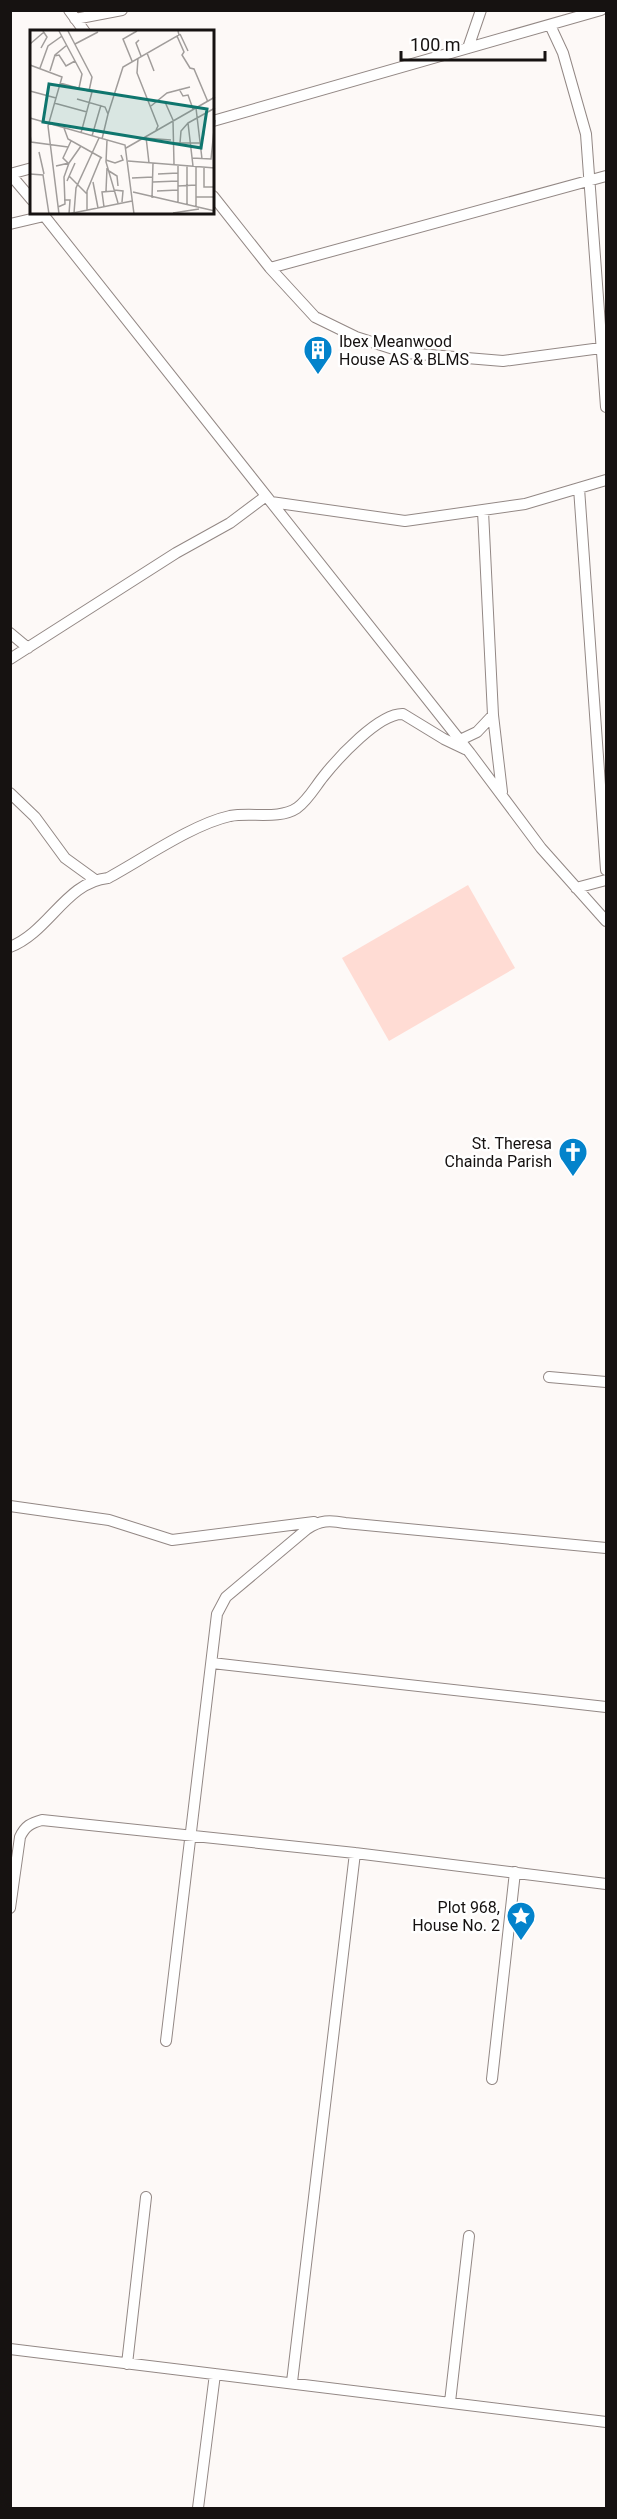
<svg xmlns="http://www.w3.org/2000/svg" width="617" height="2519" viewBox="0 0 617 2519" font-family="Roboto,sans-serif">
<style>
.green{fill:#ffdcd4}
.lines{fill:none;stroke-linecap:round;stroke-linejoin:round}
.minor-casing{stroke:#938885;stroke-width:12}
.minor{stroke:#fff;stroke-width:10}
.labels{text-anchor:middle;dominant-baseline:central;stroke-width:5;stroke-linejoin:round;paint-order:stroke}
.poi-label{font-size:16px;fill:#161211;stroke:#fff;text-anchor:end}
.inset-road{fill:none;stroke:#a19d9b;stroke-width:1.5}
.view{fill:#0f766e;fill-opacity:0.15;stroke:#0f766e;stroke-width:3}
.inset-edge{fill:none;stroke:#161211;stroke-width:3}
</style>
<rect width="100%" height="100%" fill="#fdf9f7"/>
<path class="green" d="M 468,885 L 515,968 L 389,1041 L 342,958 Z"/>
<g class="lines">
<g class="minor-casing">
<path id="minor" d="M 69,10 L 85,32
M 75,19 L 122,10
M 550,25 L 563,53 L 586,134 L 606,407
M 468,48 L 481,10
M 213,121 L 601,10
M 10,174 L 32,200
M 10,174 L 32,168
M 213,196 L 270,268 L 606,176
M 42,213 L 470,753 L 541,848 L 606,921
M 10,224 L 44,216
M 270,268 L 315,317 L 356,337 L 406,353 L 503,361 L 601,348
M 579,488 L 606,870
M 271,502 L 405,521 L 525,504 L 606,480
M 483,511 L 493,715 L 502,792
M 10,633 L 28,648
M 10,659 L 176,553 L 230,523 L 266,496
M 460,740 L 477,732 L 493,715
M 10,793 L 35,817 L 65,858 L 94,879
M 576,888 L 606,880
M 10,947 C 49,932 66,882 108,878 C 143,859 193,824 230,816 C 251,812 279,820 297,808 C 308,800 315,787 323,777 C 338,758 379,713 403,714 L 444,739 L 465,749
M 549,1377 L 606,1382
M 10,1506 L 109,1520 L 172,1540 L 314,1522
M 212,1663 L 606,1707
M 10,1908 L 20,1837 C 25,1826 31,1823 42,1820 L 355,1853 L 606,1884
M 166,2041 L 217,1614 L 226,1597 L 307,1529 C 320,1520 330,1520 345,1523 L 606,1548
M 492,2079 L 515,1872
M 10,2349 L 606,2422
M 127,2364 L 146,2197
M 292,2382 L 355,1853
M 450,2402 L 469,2236
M 198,2508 L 215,2374"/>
</g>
<use href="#minor" class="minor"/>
</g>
<defs>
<g id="building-pin" transform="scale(1.5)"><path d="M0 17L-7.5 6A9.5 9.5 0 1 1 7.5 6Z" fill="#0383cb" stroke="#fff"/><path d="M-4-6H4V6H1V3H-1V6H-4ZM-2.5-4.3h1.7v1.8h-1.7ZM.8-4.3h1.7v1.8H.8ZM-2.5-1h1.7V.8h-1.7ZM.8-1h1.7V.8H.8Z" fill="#fff"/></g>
<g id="church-pin" transform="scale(1.5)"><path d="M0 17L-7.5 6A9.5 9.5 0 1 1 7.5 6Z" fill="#0383cb" stroke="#fff"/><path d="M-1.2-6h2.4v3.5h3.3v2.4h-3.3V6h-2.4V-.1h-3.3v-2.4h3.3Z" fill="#fff"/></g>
<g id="sight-pin" transform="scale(1.5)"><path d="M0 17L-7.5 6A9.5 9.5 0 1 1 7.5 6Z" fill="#0383cb" stroke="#fff"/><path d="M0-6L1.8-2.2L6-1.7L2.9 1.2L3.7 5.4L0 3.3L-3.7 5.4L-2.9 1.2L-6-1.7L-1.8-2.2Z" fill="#fff"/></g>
</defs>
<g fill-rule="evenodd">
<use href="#building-pin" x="318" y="350"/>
<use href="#church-pin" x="573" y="1152"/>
<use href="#sight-pin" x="521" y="1916"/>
</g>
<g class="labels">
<g class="poi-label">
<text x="339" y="341" text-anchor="start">Ibex Meanwood<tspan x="339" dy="18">House AS &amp; BLMS</tspan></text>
<text x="552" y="1143">St. Theresa<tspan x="552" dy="18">Chainda Parish</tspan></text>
<text x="500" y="1907">Plot 968,<tspan x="500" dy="18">House No. 2</tspan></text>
</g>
</g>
<g transform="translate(30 30)">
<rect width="184" height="184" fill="#fdf9f7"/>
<path class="inset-road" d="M 29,1 L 52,44 L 49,58M 38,1 L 62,47 L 59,61M 150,4 L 158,21M 147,6 L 154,22 L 152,25 L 160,38 L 164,39 L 178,72M 109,10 L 106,13 L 111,26M 0,14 L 14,2M 45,14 L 68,2M 11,18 L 17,7 L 13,1M 117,23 L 124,41M 24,26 L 29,25 L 36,36 L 45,31M 108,28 L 107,43 L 128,96 L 126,100M 102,31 L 93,9 L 107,1M 0,35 L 32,47 L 18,96 L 29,184M 10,38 L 18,16 L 32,6M 20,41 L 25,25 L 37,15M 30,53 L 62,62 L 51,103M 149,59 L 153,66 L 158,65 L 163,79M 0,61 L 26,68M 47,69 L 75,77 L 78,84 L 72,109M 135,72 L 143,90M 24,73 L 57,82M 121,76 L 137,63 L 160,57M 166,78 L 172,129M 78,84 L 93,37 L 149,5 L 148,1M 0,88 L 95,115 L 104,184M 143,91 L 144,134M 34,98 L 38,109 L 72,128M 0,104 L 1,112 L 38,117M 62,106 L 71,75M 116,107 L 119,133M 114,108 L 141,110M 173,109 L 176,83M 77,110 L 76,132 L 88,173M 141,113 L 170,113M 150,113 L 151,101 L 158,93M 96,118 L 185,67M 9,122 L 14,144M 162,128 L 181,129 L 185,90M 76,130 L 85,133 L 93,130 L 91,125M 98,131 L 185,138M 38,133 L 33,128 L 41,111M 26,136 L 39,133 L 51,116M 163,136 L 158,93 L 185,78M 174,137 L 174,157 L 185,157M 79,141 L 87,146 L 88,156M 0,144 L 13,145 L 19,184M 128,144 L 148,143M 39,146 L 57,164M 102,148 L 123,147M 37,151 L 45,133M 63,152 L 68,178M 123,152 L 148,151M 148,156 L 166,155M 84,160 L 93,161 L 92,172M 76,161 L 77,138M 127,161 L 148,160M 103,162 L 185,181M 166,167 L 185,167M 122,168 L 123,133M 34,170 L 40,170 L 39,184M 148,173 L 148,135M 157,175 L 157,136M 28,177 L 35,174 L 34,147 L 39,133M 74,177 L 72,162 L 84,161M 166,177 L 166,137M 57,180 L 57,161 L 71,127M 44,183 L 46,158 L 69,108M 143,183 L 169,179M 38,184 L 102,171"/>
<path class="view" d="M 19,54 L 177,79 L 171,118 L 13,92 Z"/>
<rect width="184" height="184" class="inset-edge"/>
</g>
<rect width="617" height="2519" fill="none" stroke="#161211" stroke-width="24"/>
<path d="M401 51v9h144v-9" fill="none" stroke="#161211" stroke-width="3"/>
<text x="410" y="51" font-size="18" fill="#161211" stroke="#ffffff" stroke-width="4.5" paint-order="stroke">100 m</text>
</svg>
